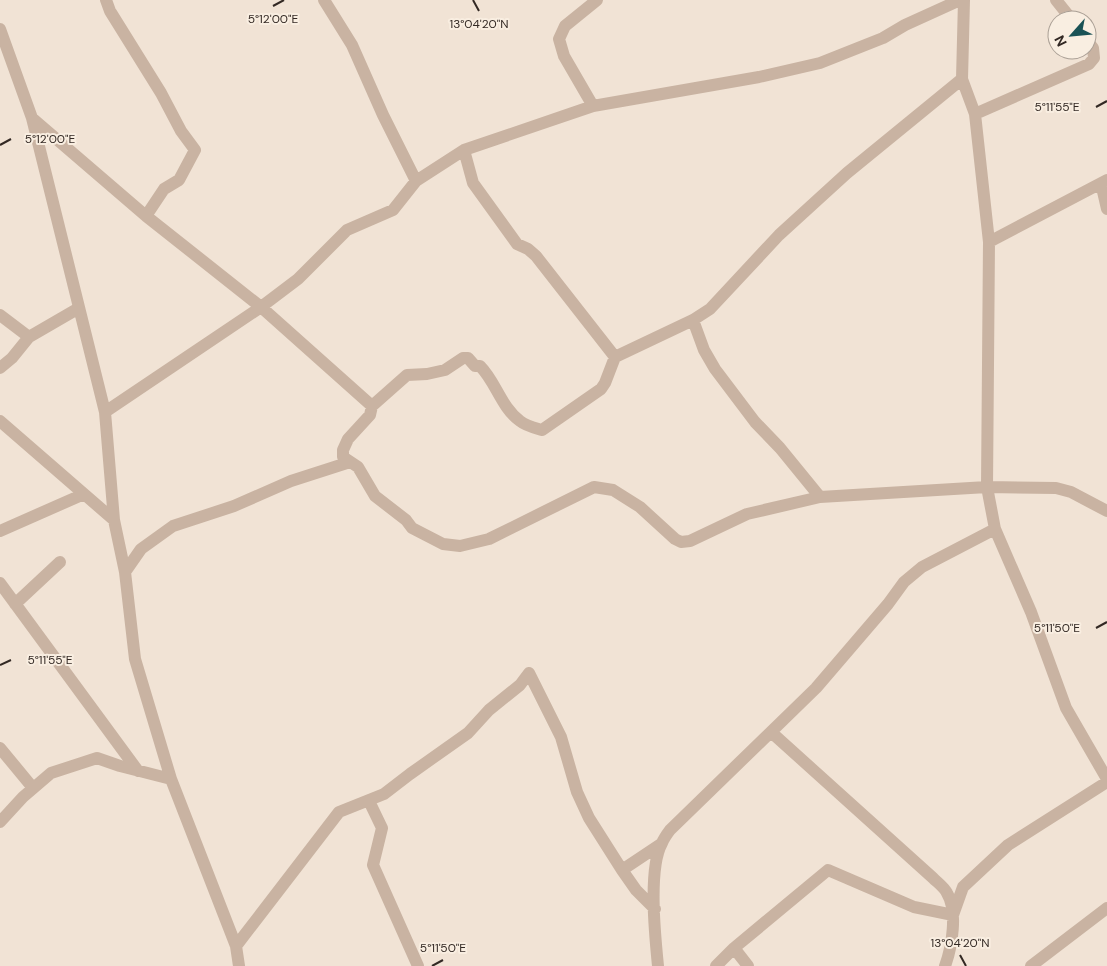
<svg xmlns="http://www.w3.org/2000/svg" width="1107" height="966" viewBox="0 0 1107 966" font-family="'DM Sans',sans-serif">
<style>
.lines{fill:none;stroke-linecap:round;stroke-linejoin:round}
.minor{stroke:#c9b3a2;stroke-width:12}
.ticks{fill:none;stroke:#332924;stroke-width:2}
.ticks-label{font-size:12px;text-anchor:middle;fill:#332924;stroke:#f9eee1;stroke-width:4;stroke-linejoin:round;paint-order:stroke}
</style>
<rect width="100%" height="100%" fill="#f1e3d5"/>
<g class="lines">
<path class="minor" d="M 106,0 L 110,11 L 161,93 L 181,131 L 195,150 L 179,180 L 164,189 L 146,216
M 324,0 L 352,45 L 383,115 L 416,181
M 964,0 L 962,79 L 975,114 L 989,242 L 987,487 L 995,529 L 1031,612 L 1066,708 L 1107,779
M 1056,0 L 1072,20
M 0,29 L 32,118 L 105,412 L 114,520 L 125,572 L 135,659 L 171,779 L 236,946 L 239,966
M 962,79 L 847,173 L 779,235 L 710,309 L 693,320 L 615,357 L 605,383 L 601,389 L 542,430 C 535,428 526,426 520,421 C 501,407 496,382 480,366 L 475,366 L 468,358 L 463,358 L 445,370 L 427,374 L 407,375 L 372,406 L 370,415 L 348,439 L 343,450 L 343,457 L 358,467 L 375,496 L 406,520 L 412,528 L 443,544 L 460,546 L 489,539 L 594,487 L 613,490 L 640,507 L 675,539 L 681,542 L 690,541 L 747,514 L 820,497 L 987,487 L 1056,488 L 1071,492 L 1107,511
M 593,106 L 564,56 L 559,39 L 565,26 L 597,0
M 975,114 L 1089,64 L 1094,58 L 1093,48 L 1087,40
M 32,118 L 146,216 L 261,307 L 372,406
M 464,150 L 473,183 L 517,244 L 528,249 L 536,256 L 615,357
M 1101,183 L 1107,209
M 989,242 L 1107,180
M 0,315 L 29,337
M 693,320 L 704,350 L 715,369 L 755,422 L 780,448 L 820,497
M 0,368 L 12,358 L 29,337 L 79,308
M 105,412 L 261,307 L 298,279 L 347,230 L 393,210 L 416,181 L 464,150 L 593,106 L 759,77 L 820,63 L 883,38 L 905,25 L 960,0
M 0,421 L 114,520
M 0,531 L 84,494
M 125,572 L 141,549 L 173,526 L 234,506 L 291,481 L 350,462
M 0,583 L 138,771
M 15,604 L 60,562
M 771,732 L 933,878 C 938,883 944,887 947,893 C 958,911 952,947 945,966
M 0,748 L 33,788
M 369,801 L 382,828 L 373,865 L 418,966
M 0,822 L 23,797 L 51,773 L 97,758 L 120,766 L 171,779
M 622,870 L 661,844
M 236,946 L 339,812 L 384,794 L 410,774 L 468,733 L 489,710 L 520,685 L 529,673 L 561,737 L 577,792 L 589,818 L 622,870 L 636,890 L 655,909
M 734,948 L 828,870 L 914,907 L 953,915 L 963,887 L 1008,845 L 1107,782
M 658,966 C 655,936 648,868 662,843 C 664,838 667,834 670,830 L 816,688 L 888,604 L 904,582 L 922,567 L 995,529
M 716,966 L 734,948 L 748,966
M 1031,966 L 1107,908"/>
</g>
<path class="ticks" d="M 473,0 L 479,11M 273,6 L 284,0M 1096,107 L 1107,101M 0,145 L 11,139M 1096,628 L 1107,622M 0,665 L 11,660M 960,955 L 966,966M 432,966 L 443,960"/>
<g class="ticks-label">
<text x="273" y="23">5°12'00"E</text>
<text x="479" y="28">13°04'20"N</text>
<text x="1057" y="111">5°11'55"E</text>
<text x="50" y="143">5°12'00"E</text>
<text x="1057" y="632">5°11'50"E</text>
<text x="50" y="664">5°11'55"E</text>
<text x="960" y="947">13°04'20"N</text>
<text x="443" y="952">5°11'50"E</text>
</g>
<g transform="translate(1072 35) rotate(243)"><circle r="24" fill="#f9eee1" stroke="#aa9f95"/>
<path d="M0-4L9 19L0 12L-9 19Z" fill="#1a5255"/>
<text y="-8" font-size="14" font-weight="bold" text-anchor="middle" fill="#332924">N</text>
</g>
</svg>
